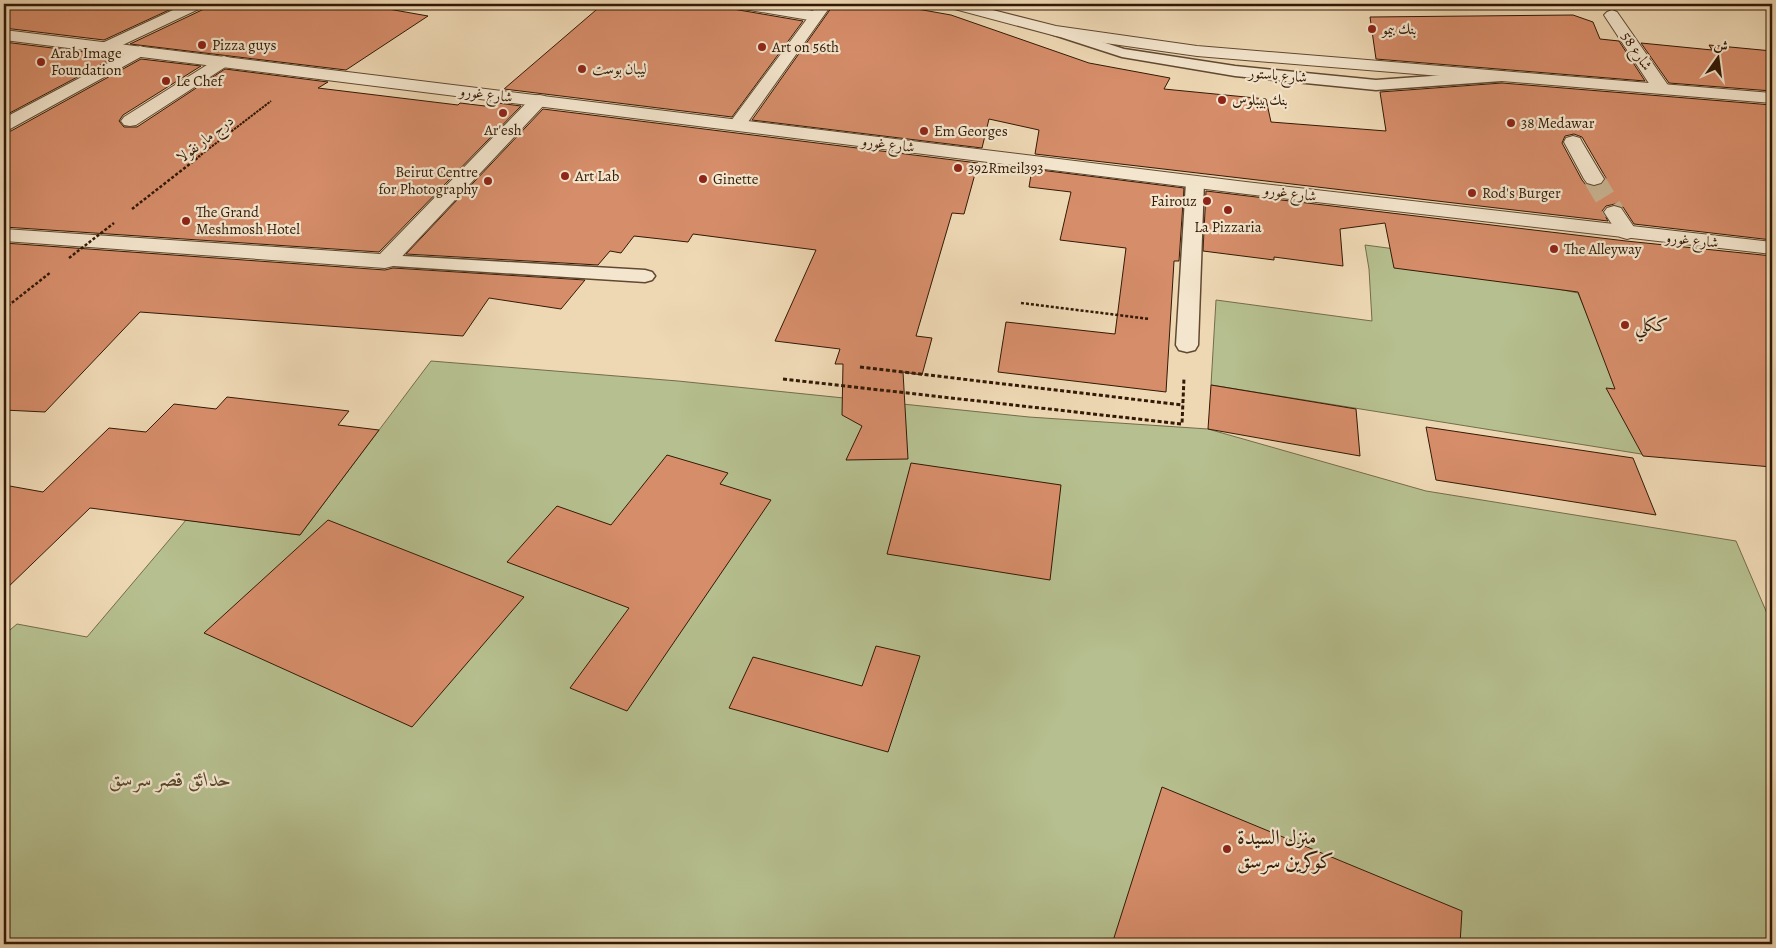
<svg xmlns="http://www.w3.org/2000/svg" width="1776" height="948" viewBox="0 0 1776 948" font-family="Alegreya,Amiri,serif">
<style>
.green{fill:#b6bf8f;stroke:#746c4a}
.building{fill:#d68d6a;stroke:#321905;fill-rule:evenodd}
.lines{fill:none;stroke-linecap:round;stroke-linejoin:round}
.pedestrian-tunnel{stroke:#c8b291;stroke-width:21;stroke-dasharray:21 11;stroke-linecap:butt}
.service-casing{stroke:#614931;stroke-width:3}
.pedestrian-casing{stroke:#614931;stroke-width:2}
.minor-casing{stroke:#614931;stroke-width:2}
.tertiary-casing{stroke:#614931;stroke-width:2}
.path-far2{stroke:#321905;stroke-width:2;stroke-dasharray:2.5 1;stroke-linecap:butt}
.path-far1{stroke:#321905;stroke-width:2.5;stroke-dasharray:3 2;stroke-linecap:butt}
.path{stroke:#321905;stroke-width:3;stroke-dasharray:4 2.5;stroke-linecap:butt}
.service{fill:#f4e6ce;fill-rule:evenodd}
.pedestrian{fill:#f4e6ce;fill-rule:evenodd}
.minor{fill:#f4e6ce;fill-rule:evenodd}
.tertiary{fill:#f4e6ce;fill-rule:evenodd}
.path-bridge{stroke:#321905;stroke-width:2.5;stroke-dasharray:3 2;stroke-linecap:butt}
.poi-dot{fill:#8f2418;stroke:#f4e6ce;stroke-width:2}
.labels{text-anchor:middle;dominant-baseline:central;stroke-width:4.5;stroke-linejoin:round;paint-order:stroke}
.far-poi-label{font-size:15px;fill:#321905;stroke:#f4e6ce;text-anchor:start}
.far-street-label{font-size:15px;fill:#321905;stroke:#f4e6ce}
.poi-label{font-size:18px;fill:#321905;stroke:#f4e6ce;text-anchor:start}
.near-park-label{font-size:21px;font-style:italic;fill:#5a4b2e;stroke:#f4e6ce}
.near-poi-label{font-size:21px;fill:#321905;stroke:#f4e6ce;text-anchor:start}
</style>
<rect width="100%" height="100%" fill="#eed8b4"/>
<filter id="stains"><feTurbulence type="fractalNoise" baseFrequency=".004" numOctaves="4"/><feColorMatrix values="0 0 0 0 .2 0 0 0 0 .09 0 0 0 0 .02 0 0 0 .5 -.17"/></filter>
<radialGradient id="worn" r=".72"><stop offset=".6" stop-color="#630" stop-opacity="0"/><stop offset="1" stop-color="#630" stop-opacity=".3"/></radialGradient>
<path class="green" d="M 1365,245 L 1433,254 L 1553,288 L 1578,293 L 1600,346 L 1768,369 L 1772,374 L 1772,398 L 1735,399 L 1666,458 L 1211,385 L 1216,300 L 1372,321 L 1369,269 Z
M 431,361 L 678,381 L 1029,417 L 1208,429 L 1426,491 L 1736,541 L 1772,625 L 1772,944 L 4,944 L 4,635 L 17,624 L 87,637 L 186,520 L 300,535 Z"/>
<path class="building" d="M 4,4 L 182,4 L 104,40 L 4,28 Z
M 207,4 L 360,4 L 428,16 L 346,70 L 130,44 L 204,9 Z
M 603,4 L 729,4 L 733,9 L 803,21 L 732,117 L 504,89 Z
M 834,4 L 889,4 L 951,15 L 1089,63 L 1170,78 L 1164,89 L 1266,99 L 1271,122 L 1386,131 L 1380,92 L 1502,83 L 1772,105 L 1772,240 L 1634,224 L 1623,207 L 1615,204 L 1606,206 L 1602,211 L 1608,221 L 1035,154 L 1039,130 L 989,119 L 982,148 L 752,120 ZM 1574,134 L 1582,137 L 1606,178 L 1602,185 L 1593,187 L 1586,185 L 1582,180 L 1562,143 L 1565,136 Z
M 1573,15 L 1593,22 L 1600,39 L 1619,41 L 1645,81 L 1376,59 L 1370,17 Z
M 4,42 L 117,56 L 4,116 Z
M 1641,43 L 1712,50 L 1709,45 L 1772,51 L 1772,91 L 1669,83 Z
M 141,59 L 201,66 L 123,115 L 119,121 L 124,127 L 137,127 L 225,69 L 328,82 L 318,88 L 458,105 L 460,103 L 485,106 L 490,102 L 521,106 L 379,252 L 4,227 L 4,132 L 11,131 Z
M 543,109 L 978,163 L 964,214 L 952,213 L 916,336 L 932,338 L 922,375 L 903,372 L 908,459 L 846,460 L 862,426 L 842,415 L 843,364 L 835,364 L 840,349 L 775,341 L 816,250 L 693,234 L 688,242 L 634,236 L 621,253 L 610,251 L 598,265 L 406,254 Z
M 1032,169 L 1184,188 L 1179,261 L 1174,261 L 1166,392 L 998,372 L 1006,322 L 1115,334 L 1126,248 L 1060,240 L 1071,192 L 1029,187 Z
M 1206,191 L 1626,241 L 1772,256 L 1772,467 L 1643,456 L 1606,388 L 1615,389 L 1578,292 L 1394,268 L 1385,223 L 1340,229 L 1343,266 L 1274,257 L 1274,260 L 1203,251 Z
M 4,243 L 385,270 L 393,268 L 585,280 L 561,309 L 489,298 L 463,336 L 140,312 L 45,412 L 4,410 Z
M 1211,385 L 1356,409 L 1360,456 L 1208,429 Z
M 227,397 L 349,411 L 338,425 L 379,430 L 300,535 L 90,508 L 4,591 L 4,485 L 43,492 L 109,428 L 146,432 L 174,404 L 216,409 Z
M 1426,427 L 1633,458 L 1656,515 L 1436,480 Z
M 667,455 L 728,473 L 720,484 L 771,500 L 627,711 L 570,688 L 629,608 L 507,562 L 557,506 L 611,525 Z
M 911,463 L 1061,485 L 1050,580 L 887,554 Z
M 328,520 L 524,597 L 412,727 L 204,633 Z
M 876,646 L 920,656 L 888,752 L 729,708 L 753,657 L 862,686 Z
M 1162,787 L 1462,911 L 1460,944 L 1112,944 Z"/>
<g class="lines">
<path class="pedestrian-tunnel" d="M 1594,179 L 1614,212"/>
<g class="service-casing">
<path id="service" d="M 1056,27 L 1124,49 L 1235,66 L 1376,80 L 1502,71 L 1507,73 L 1510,76 L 1507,79 L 1502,81 L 1376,90 L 1235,76 L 1122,57 L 1051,34 L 1049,31 L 1051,28 Z
M 1195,177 L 1201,178 L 1204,182 L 1198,345 L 1195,350 L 1187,352 L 1179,350 L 1176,345 L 1186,182 L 1189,178 Z
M 385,255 L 645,270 L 652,272 L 655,276 L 652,280 L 645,282 L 378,265 L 375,261 L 378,257 Z"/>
</g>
<g class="pedestrian-casing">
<path id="pedestrian" d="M 731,4 L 765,4 L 815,11 L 820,13 L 823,16 L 820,19 L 815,21 L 738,8 L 733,7 Z
M 1573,136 L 1580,138 L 1582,142 L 1604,179 L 1601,183 L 1594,185 L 1587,183 L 1584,179 L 1564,142 L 1566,138 Z
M 1614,206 L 1621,208 L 1638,233 L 1634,237 L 1627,239 L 1620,237 L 1604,212 L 1607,208 Z"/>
</g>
<g class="minor-casing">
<path id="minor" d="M 186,4 L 205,4 L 203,7 L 112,50 L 100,50 L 98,47 L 100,44 Z
M 818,4 L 832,4 L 743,129 L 737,130 L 731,129 L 728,125 L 731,121 Z
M 1612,10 L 1617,12 L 1670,88 L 1667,92 L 1661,93 L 1655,92 L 1652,88 L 1604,15 L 1607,12 Z
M 140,46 L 146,48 L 148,51 L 146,54 L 10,129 L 4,130 L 4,118 Z
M 224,56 L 230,58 L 232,61 L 230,64 L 136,125 L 130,126 L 124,125 L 121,121 L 124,117 L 218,58 Z
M 539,95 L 545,96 L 548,100 L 545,104 L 393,266 L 385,268 L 4,241 L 4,229 L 380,254 L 533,96 Z"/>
</g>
<g class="tertiary-casing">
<path id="tertiary" d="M 945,4 L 969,4 L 1056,26 L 1197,46 L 1772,93 L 1772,103 L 1197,56 L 1056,36 L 947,7 Z
M 4,30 L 1246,182 L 1772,242 L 1772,254 L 1246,194 L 4,40 Z"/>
</g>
<path class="path-far2" d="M 198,157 L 271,101"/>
<path class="path-far1" d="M 132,209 L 200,156
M 1021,303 L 1150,319
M 4,309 L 51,272"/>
<path class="path" d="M 860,367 L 1183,405
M 783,379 L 1182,424 L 1184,378"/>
<use href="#service" class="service"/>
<use href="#pedestrian" class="pedestrian"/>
<use href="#minor" class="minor"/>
<use href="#tertiary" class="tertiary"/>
<path class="path-bridge" d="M 69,258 L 114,223"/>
</g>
<g class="poi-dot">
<circle cx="1372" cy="29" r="5"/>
<circle cx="202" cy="45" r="5"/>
<circle cx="762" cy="47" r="5"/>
<circle cx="41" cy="62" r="5"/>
<circle cx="582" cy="69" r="5"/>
<circle cx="166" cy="81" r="5"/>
<circle cx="1222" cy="100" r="5"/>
<circle cx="503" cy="113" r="5"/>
<circle cx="1511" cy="123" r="5"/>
<circle cx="924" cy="131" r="5"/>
<circle cx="958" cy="168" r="5"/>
<circle cx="565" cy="176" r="5"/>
<circle cx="703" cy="179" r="5"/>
<circle cx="488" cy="181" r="5"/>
<circle cx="1472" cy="193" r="5"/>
<circle cx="1207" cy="201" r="5"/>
<circle cx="1228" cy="210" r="5"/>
<circle cx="186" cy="221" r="5"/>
<circle cx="1554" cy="249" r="5"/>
<circle cx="1625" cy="325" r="5"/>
<circle cx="1227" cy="849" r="5"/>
</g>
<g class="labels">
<g class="far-poi-label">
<text x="1382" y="29">بنك بيمو</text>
<text x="212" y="45">Pizza guys</text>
<text x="772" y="47">Art on 56th</text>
<text x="51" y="53">Arab Image<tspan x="51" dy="17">Foundation</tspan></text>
<text x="592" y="69">ليبان بوست</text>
<text x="176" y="81">Le Chef</text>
<text x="1232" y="100">بنك بيبلوس</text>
<text x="1521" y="123">38 Medawar</text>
<text x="503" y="130" text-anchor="middle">Ar'esh</text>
<text x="934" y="131">Em Georges</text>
<text x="968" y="168">392Rmeil393</text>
<text x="478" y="172" text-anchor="end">Beirut Centre<tspan x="478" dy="17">for Photography</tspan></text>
<text x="575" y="176">Art Lab</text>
<text x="713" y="179">Ginette</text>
<text x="1482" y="193">Rod's Burger</text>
<text x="1197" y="201" text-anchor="end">Fairouz</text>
<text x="196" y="212">The Grand<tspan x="196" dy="17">Meshmosh Hotel</tspan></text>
<text x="1228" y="227" text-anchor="middle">La Pizzaria</text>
<text x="1564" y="249">The Alleyway</text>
</g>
<g class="far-street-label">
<text transform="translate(1637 51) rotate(56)">شارع 58</text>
<text transform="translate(1278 75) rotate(5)">شارع باستور</text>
<text transform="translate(486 94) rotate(7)">شارع غورو</text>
<text transform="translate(205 139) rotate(-38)">درج مار نقولا</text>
<text transform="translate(888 144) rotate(7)">شارع غورو</text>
<text transform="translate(1290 193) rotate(7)">شارع غورو</text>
<text transform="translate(1692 240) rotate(6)">شارع غورو</text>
</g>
<g class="poi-label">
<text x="1635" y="325">ككلي</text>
</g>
<g class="near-park-label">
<text x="170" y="779">حدائق قصر سرسق</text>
</g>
<g class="near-poi-label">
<text x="1237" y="837">منزل السيدة<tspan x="1237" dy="24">كوكرين سرسق</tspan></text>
</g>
</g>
<rect width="1776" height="948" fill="none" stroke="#eed8b4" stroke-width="20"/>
<rect x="5" y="5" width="1766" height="938" fill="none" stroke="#321905" stroke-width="2.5"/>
<rect x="10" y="10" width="1756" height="928" fill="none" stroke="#321905"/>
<g transform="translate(1718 58) rotate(14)" stroke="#f4e6ce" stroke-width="4" paint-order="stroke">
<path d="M0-4L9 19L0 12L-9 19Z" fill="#321905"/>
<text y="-8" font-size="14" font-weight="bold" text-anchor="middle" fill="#321905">ش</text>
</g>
<rect width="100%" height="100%" filter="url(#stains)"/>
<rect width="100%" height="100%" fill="url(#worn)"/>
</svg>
